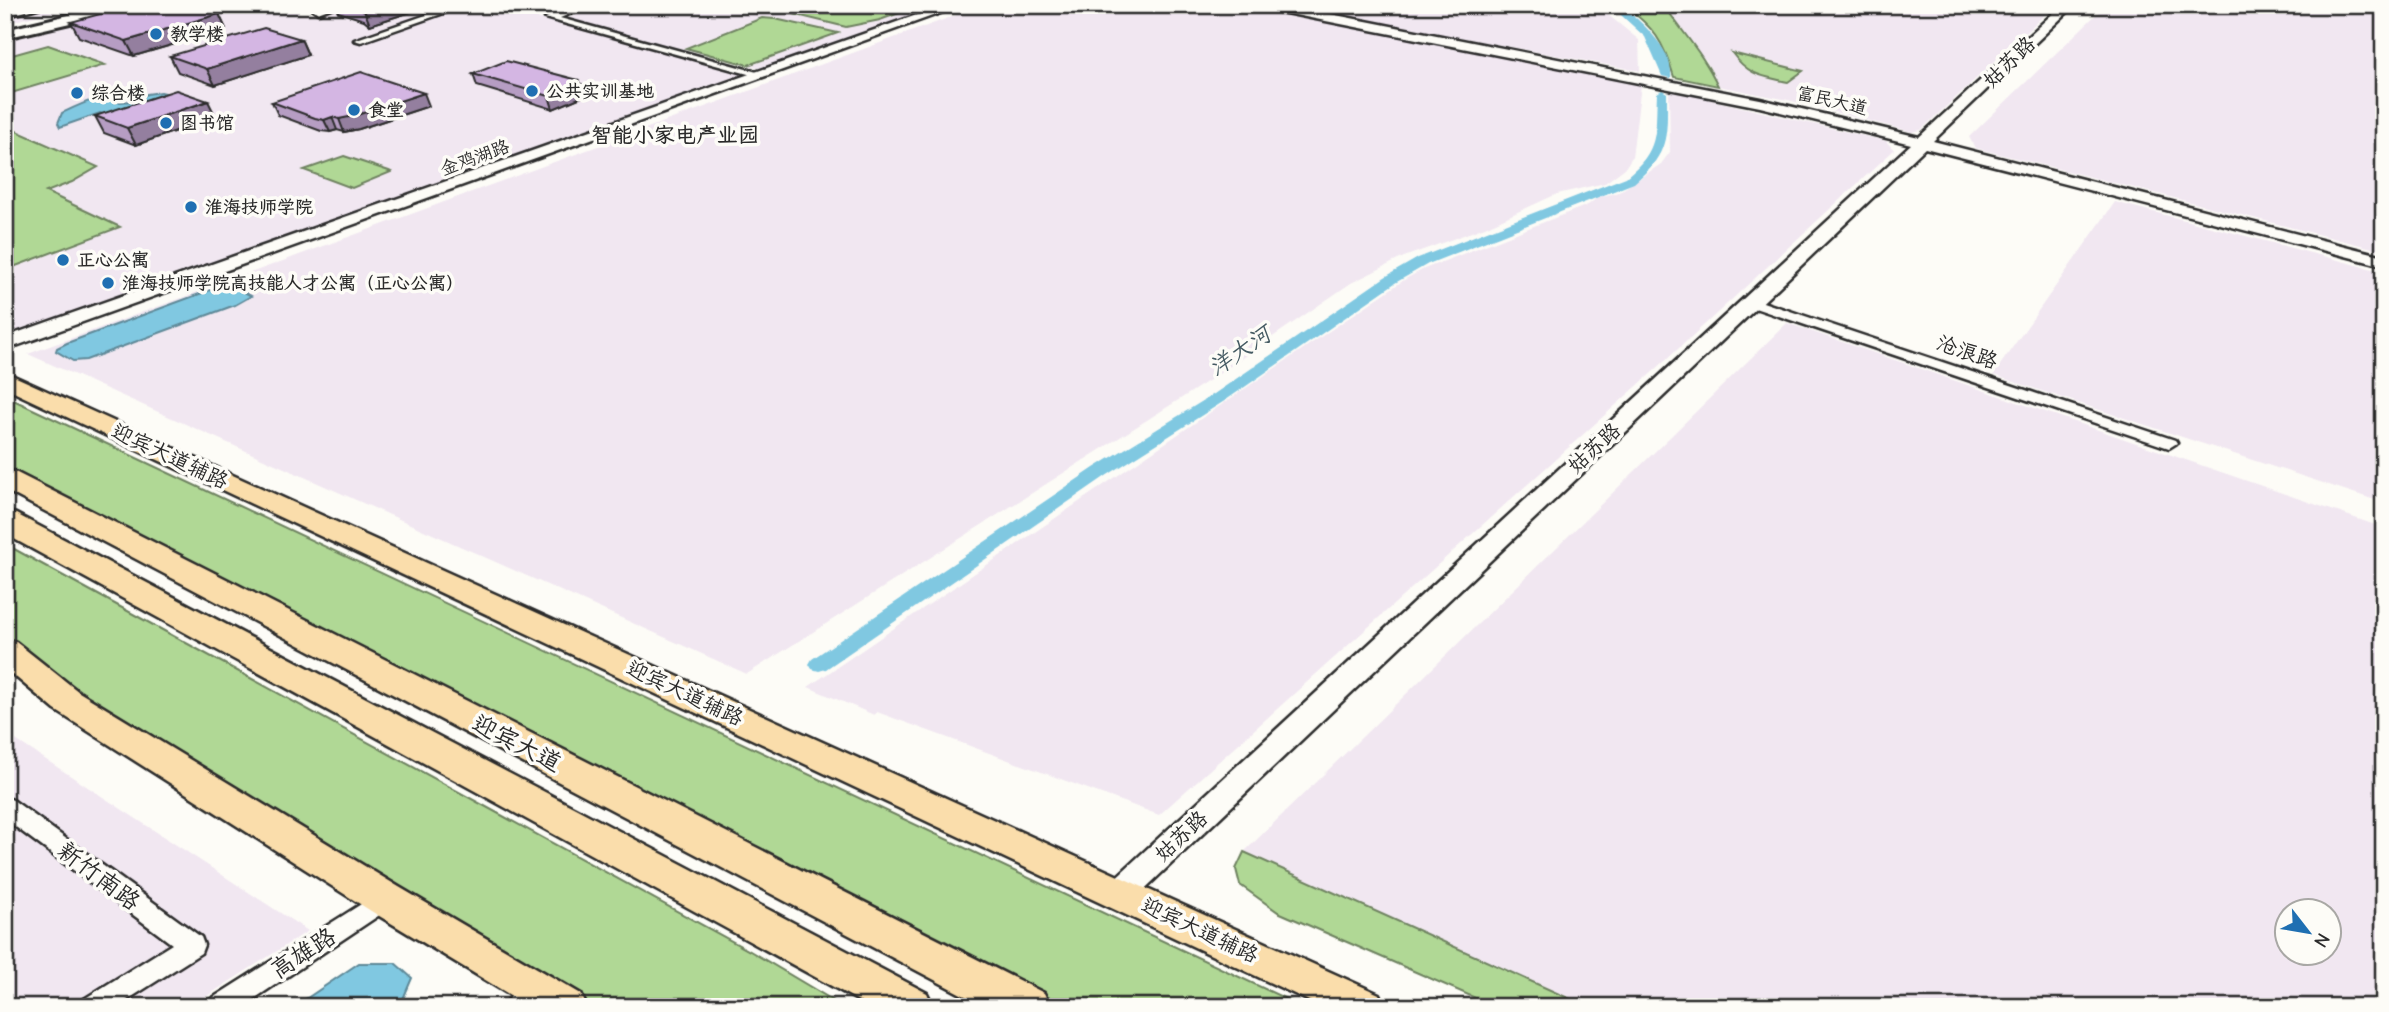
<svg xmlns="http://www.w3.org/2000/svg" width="2389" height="1012" viewBox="0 0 2389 1012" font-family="'Comic Neue','LXGW WenKai TC',sans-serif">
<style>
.built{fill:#f1e7f1;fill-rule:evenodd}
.green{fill:#b0d895;stroke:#6e8260;stroke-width:2}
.water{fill:#80c8e1;stroke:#5e8998;stroke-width:2}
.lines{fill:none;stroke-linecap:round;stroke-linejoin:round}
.canal{fill:#80c8e1;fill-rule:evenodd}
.pedestrian-casing{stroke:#2b2b2b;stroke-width:5}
.minor-casing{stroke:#2b2b2b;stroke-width:5}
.tertiary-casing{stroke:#2b2b2b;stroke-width:5}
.secondary-casing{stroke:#2b2b2b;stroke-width:6}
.primary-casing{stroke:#2b2b2b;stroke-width:5}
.trunk-casing{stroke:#2b2b2b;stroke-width:5}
.pedestrian{fill:#fdfcf7;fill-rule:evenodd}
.minor{fill:#fdfcf7;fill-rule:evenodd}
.tertiary{fill:#fdfcf7;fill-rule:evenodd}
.secondary{fill:#fdfcf7;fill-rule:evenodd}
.primary{fill:#faddab;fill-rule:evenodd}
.trunk{fill:#faddab;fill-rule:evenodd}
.wall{fill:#b69dc3;stroke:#2b2b2b;stroke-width:2}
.shaded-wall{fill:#947f9f;stroke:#2b2b2b;stroke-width:2}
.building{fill:#d4b6e3;stroke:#2b2b2b;stroke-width:2}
.poi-dot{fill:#1f6fb2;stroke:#fdfcf7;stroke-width:2.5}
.labels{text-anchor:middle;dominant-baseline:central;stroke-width:7;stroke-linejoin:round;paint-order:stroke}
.far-poi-label{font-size:18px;font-weight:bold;fill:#2b2b2b;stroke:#fdfcf7;text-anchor:start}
.far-street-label{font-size:18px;fill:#2b2b2b;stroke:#fdfcf7}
.street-label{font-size:21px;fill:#2b2b2b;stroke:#fdfcf7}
.far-quarter-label{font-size:21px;font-weight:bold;fill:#2b2b2b;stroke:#fdfcf7}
.water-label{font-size:23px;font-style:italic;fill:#445a62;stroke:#fdfcf7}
.near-street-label{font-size:24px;fill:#2b2b2b;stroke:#fdfcf7}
</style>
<rect width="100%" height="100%" fill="#fdfcf7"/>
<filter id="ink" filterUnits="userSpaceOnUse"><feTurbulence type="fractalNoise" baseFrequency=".0143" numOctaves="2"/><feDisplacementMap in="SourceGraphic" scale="14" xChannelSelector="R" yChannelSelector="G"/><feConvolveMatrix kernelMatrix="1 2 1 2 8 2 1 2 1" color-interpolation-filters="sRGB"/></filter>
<g filter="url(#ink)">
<path class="built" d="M 5,5 L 85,5 L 5,23 Z
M 155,5 L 289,5 L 300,14 L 308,14 L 344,5 L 571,5 L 537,18 L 748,74 L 5,339 L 5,38 Z
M 604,5 L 948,5 L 774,67 L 761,69 L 565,19 Z
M 984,5 L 1236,5 L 1641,85 L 1632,157 L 1625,168 L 1605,183 L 1557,194 L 1485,227 L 1404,257 L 1351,283 L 1210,380 L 747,674 L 28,354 Z
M 1286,5 L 1596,5 L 1639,40 L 1640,71 Z
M 1663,5 L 2055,5 L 1921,130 L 1912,132 L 1788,100 L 1718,86 L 1706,60 L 1697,54 Z
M 2106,5 L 2357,5 L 2384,10 L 2384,251 L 1975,148 L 1969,137 Z
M 1669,90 L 1886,141 L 1894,150 L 1665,361 L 1159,815 L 877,712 L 874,715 L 808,687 L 1407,278 L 1424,269 L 1588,205 L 1598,197 L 1619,192 L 1661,164 L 1670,152 Z
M 2115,202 L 2384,272 L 2384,503 L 1993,375 Z
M 1787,323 L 2384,528 L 2384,1007 L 1588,1007 L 1244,852 ZM 2288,911 L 2330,911 L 2330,953 L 2288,953 Z
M 5,733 L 308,931 L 190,1007 L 5,1007 Z"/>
<path class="green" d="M 787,5 L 921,5 L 880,20 L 846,27 L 789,13 L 782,10 Z
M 1624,5 L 1663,5 L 1666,8 C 1684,34 1705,57 1718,86 L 1674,77 C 1663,40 1654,28 1624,5 Z
M 762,18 L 775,19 L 838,33 L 748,65 L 686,48 Z
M 48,45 L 105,65 L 5,95 L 5,57 Z
M 1732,53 L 1803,71 L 1788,82 C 1762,76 1749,76 1732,53 Z
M 5,126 L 98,167 L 72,182 L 46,192 L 120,227 L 5,270 Z
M 344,156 L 389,171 L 391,172 L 352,188 L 304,170 Z
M 5,396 L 1303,1007 L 1066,1007 L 5,468 Z
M 5,544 L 750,951 L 844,1007 L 593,1007 L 208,775 L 58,680 L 5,638 Z
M 1244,852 L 1588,1007 L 1496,1007 L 1278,912 L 1240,885 L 1236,869 Z"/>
<path class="water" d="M 161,92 L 165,93 L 105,115 L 100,113 L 60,127 L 58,123 L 62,113 C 77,106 107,91 122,97 L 116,102 L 134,101 L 147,94 Z
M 221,286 L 235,287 L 251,296 L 235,305 L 86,360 L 73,361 L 56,351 L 57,348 L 67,343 Z
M 359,963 L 395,963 L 412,978 L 403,999 L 392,1007 L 294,1007 Z"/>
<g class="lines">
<path class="canal" d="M 1610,5 L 1621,5 C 1641,22 1674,49 1671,78 L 1662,76 L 1645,37 Z
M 1662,90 L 1667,93 C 1667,136 1670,153 1634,183 L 1428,264 L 1395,283 L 1226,400 L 1106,476 L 826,669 L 819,671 L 812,669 L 809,664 L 812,659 L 1094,468 L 1214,394 L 1385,277 L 1418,258 L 1626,177 C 1660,150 1655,134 1657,93 Z"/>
<g class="pedestrian-casing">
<path id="pedestrian" d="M 455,5 L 467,5 L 361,42 L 354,40 Z"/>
</g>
<g class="minor-casing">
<path id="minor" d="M 30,5 L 48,5 L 5,17 L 5,11 Z
M 307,5 L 339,5 L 318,13 Z
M 576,5 L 591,5 L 560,18 L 768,75 L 759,77 L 545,18 Z
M 1751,298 L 2175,440 L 2177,443 L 2169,448 L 2163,446 L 1746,305 L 1744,302 Z
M 5,797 L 13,800 L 201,937 L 204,945 L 201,953 L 116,1007 L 80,1007 L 84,999 L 172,944 L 5,819 Z
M 385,889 L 393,892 L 397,899 L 393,906 L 242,1007 L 207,1007 L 211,999 Z"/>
</g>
<g class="tertiary-casing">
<path id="tertiary" d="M 945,5 L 963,5 L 5,350 L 5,337 Z
M 1259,5 L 1285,5 L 1760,99 L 1919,137 L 2062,5 L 2075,5 L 1933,141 L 2384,256 L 2384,266 L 1925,148 L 1132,901 L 1121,905 L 1110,901 L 1106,892 L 1110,883 L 1911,144 L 1760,107 L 1265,9 Z
M 542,976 L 554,980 L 558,991 C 548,1012 527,1007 504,1007 C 512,991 526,982 542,976 Z"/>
</g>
<g class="secondary-casing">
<path id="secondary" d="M 111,5 L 137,5 L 135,8 L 5,38 L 5,30 Z"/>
</g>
<g class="primary-casing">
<path id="primary" d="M 5,372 L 1379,994 L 1385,1007 L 1322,1007 L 5,388 Z
M 5,639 L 16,642 L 79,692 L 399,887 L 581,994 L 587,1007 L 530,1007 L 371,911 L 55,710 L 5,668 Z"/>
</g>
<g class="trunk-casing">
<path id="trunk" d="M 5,469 L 15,472 L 1044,993 L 1051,1007 L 986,1007 L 5,490 Z
M 5,511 L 16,514 L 927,993 L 934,1007 L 870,1007 L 5,534 Z"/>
</g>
<use href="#pedestrian" class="pedestrian"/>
<use href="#minor" class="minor"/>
<use href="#tertiary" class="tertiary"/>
<use href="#secondary" class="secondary"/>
<use href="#primary" class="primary"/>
<use href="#trunk" class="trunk"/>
</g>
<path class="wall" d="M 335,5 L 433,5 L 370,25 L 364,20 L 338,12 Z
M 520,5 L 551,5 L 538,10 Z
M 219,14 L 226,29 L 134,56 L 79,37 L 71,22 Z
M 301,39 L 308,55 L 215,85 L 178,72 L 170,56 Z
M 473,74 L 578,80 L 579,83 L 581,84 L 584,96 L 553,109 L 477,86 Z
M 272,102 L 429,106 L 359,129 L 344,132 L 337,130 L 330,132 L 321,131 L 278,115 Z
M 95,116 L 216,117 L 136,145 L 104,133 Z"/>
<path class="shaded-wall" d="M 380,5 L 433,5 L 370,25 L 364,10 Z
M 536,5 L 551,5 L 538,10 Z
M 219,14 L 226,29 L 134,56 L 126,41 Z
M 301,39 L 308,55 L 215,85 L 207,69 Z
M 578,80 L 579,84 L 581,84 L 584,96 L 553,109 L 549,96 Z
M 424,93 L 429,106 L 359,129 L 344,132 L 339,119 Z
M 208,101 L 216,117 L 136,145 L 127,128 Z
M 332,117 L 337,130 L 330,132 L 324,120 Z"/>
<path class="building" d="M 132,5 L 191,5 L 219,14 L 126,41 L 71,22 Z
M 359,5 L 380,5 L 364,10 Z
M 264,28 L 301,39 L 207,69 L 170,56 Z
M 506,61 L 578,80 L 575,82 L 581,84 L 549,96 L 473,74 Z
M 361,72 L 424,93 L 354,116 L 339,119 L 332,117 L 324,120 L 315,118 L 272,102 Z
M 176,90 L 208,101 L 127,128 L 95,116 Z"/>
</g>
<g class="poi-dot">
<circle cx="156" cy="34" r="7"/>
<circle cx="532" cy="91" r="7"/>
<circle cx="77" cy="93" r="7"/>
<circle cx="354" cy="110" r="7"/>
<circle cx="166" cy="123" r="7"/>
<circle cx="191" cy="207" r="7"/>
<circle cx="63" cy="260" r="7"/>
<circle cx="108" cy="283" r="7"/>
</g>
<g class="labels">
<g class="far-poi-label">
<text x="170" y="34">教学楼</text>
<text x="546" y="91">公共实训基地</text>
<text x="91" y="93">综合楼</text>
<text x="368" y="110">食堂</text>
<text x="180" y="123">图书馆</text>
<text x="205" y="207">淮海技师学院</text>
<text x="77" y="260">正心公寓</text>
<text x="122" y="283">淮海技师学院高技能人才公寓（正心公寓）</text>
</g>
<g class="far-street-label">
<text transform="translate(1832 101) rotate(13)">富民大道</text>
<text transform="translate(475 158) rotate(-20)">金鸡湖路</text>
</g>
<g class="street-label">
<text transform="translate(2009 62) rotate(-44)">姑苏路</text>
<text transform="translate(1967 352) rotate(19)">沧浪路</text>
<text transform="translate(1594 448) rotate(-43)">姑苏路</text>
<text transform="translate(170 456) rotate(25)">迎宾大道辅路</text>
<text transform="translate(685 693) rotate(25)">迎宾大道辅路</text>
<text transform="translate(1181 836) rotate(-43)">姑苏路</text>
<text transform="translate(1200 930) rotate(25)">迎宾大道辅路</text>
</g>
<g class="far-quarter-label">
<text x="675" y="135">智能小家电产业园</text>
</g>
<g class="water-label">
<text transform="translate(1240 351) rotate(-34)">洋大河</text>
</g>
<g class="near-street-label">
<text transform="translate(517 743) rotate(27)">迎宾大道</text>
<text transform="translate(99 876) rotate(37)">新竹南路</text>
<text transform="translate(303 953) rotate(-33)">高雄路</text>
</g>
</g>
<rect width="2389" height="1012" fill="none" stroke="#fdfcf7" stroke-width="28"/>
<rect x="14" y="14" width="2361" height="984" fill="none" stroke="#2b2b2b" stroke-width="2.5" filter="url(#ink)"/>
<g transform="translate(2308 932) rotate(121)"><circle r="33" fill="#fdfcf7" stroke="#a9a8a5" stroke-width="2"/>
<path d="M0-5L12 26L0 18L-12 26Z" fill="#1f6fb2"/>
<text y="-10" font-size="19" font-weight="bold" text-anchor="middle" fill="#2b2b2b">N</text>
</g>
</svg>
